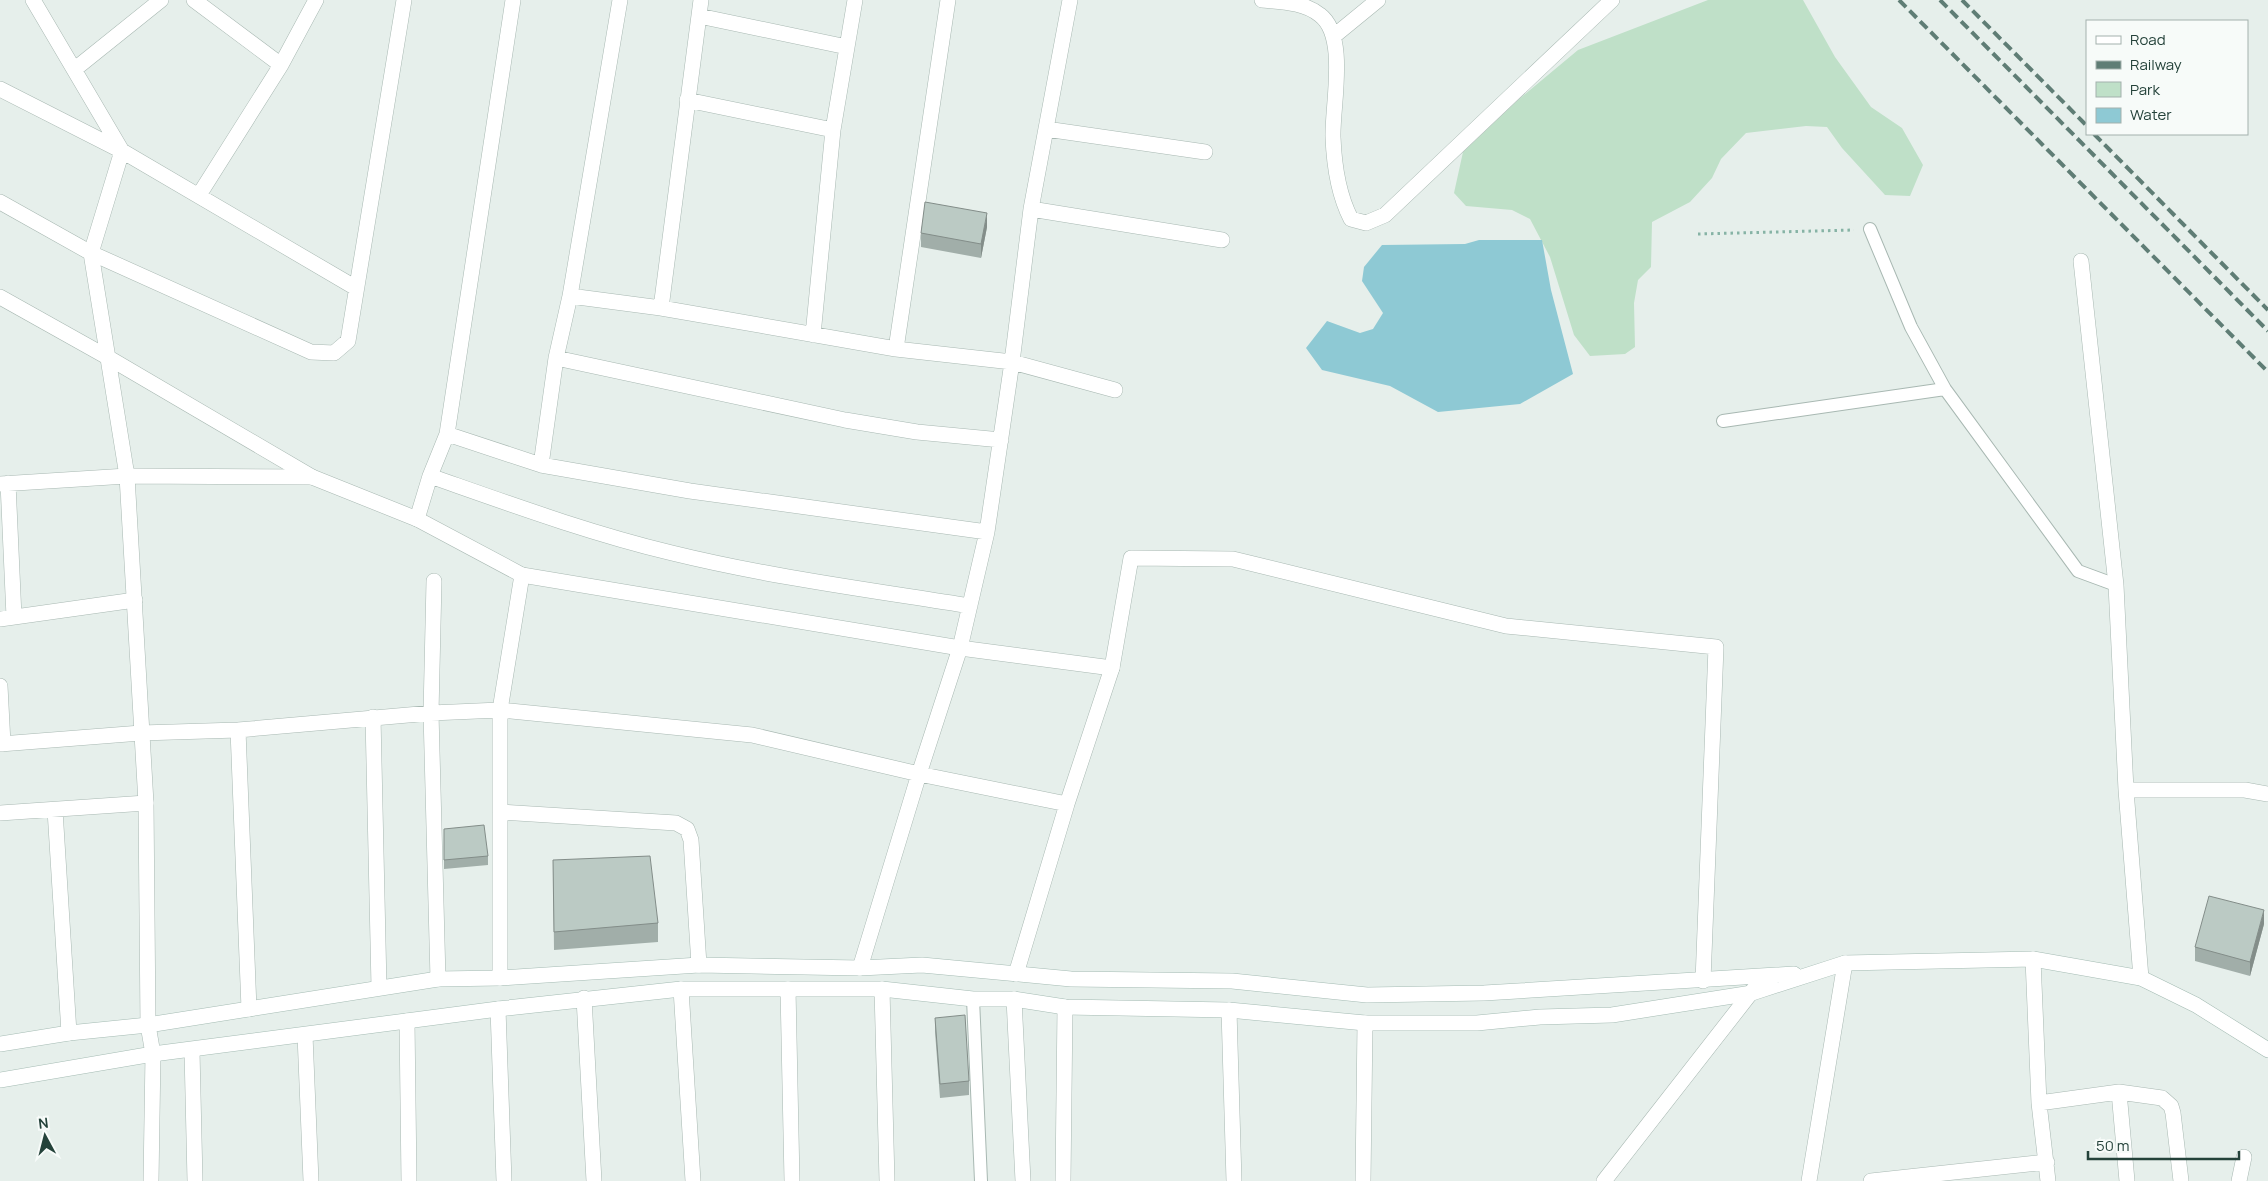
<svg xmlns="http://www.w3.org/2000/svg" width="2268" height="1181" viewBox="0 0 2268 1181" font-family="Manrope,sans-serif">
<style>
.green{fill:#bfe0c8}
.water{fill:#8ec9d4}
.lines{fill:none;stroke-linecap:round;stroke-linejoin:round}
.service-casing{stroke:#a8b8b2;stroke-width:14}
.minor-casing{stroke:#a8b8b2;stroke-width:16}
.tertiary-casing{stroke:#a8b8b2;stroke-width:16}
.secondary-casing{stroke:#a4bbb3;stroke-width:16}
.path{stroke:#86b3a5;stroke-width:3;stroke-dasharray:2.5 4;stroke-linecap:butt}
.service{stroke:#fff;stroke-width:12}
.minor{stroke:#fff;stroke-width:15}
.tertiary{stroke:#fff;stroke-width:15}
.secondary{stroke:#fff;stroke-width:15}
.rail{stroke:#5f7d75;stroke-width:4;stroke-dasharray:10 5;stroke-linecap:butt}
.wall{fill:#a1aea9}
.shaded-wall{fill:#838d89}
.building{fill:#bbcac4;stroke:#838d89}
</style>
<rect width="100%" height="100%" fill="#e6efeb"/>
<path class="green" d="M 1708,0 L 1803,0 L 1835,57 L 1871,107 L 1902,128 L 1923,165 L 1910,196 L 1885,195 L 1842,148 L 1827,127 L 1806,126 L 1746,133 L 1721,159 L 1712,178 L 1690,202 L 1652,222 L 1651,267 L 1638,280 L 1634,303 L 1635,347 L 1625,354 L 1590,356 L 1574,335 L 1550,257 L 1530,219 L 1512,210 L 1466,206 L 1454,193 L 1463,152 L 1518,100 L 1578,50 Z"/>
<path class="water" d="M 1479,240 L 1542,240 L 1551,290 L 1573,374 L 1520,404 L 1438,412 L 1390,386 L 1322,370 L 1306,348 L 1327,321 L 1360,333 L 1373,329 L 1383,313 L 1362,281 L 1364,267 L 1382,245 L 1465,244 Z"/>
<g class="lines">
<g class="service-casing">
<path id="service" d="M 1870,229 L 1911,327 L 1945,389 L 2078,571 L 2116,585
M 1723,421 L 1945,389
M 973,999 L 981,1181"/>
</g>
<g class="minor-casing">
<path id="minor" d="M 33,0 L 122,151 L 91,253 L 311,352 L 334,353 L 348,341 L 404,0
M 194,0 L 281,65
M 513,0 L 447,434 L 541,465 L 690,491 L 987,532
M 1262,0 C 1282,2 1304,2 1320,15 C 1348,36 1332,106 1333,137 C 1334,164 1338,194 1351,219 L 1366,223 L 1385,215 L 1612,0
M 699,16 L 847,47
M 1334,36 L 1378,0
M 75,69 L 161,0
M 0,89 L 122,151 L 356,288
M 687,100 L 833,130
M 1046,129 L 1205,152
M 199,195 L 281,65 L 316,0
M 1031,209 L 1222,240
M 2081,261 L 2116,585 L 2126,790 L 2141,978
M 570,296 L 620,0
M 661,308 L 701,0
M 813,335 L 833,130 L 855,0
M 896,349 L 948,0
M 556,358 L 845,420 L 917,432 L 1001,440
M 541,465 L 556,358 L 570,296 L 661,308 L 896,349 L 1012,362 L 1115,390
M 430,476 C 510,504 589,533 672,553 C 770,577 870,590 970,606
M 8,483 L 14,617
M 0,484 L 127,476 L 312,477
M 417,519 L 430,476 L 447,434
M 434,581 L 431,713 L 438,979
M 0,619 L 135,600
M 0,686 L 3,744
M 373,717 L 379,987
M 238,730 L 249,1009
M 0,744 L 141,733 L 238,730 L 431,713 L 500,710 L 752,735 L 919,774 L 1067,804
M 2126,790 L 2245,790 L 2268,794
M 55,810 L 69,1033
M 500,812 L 676,823 L 687,829 L 691,840 L 699,965
M 0,813 L 146,803
M 2033,959 L 2039,1103 L 2048,1181
M 860,968 L 919,774 L 960,648 L 987,532 L 1012,362 L 1031,209 L 1070,0
M 1016,974 L 1067,804 L 1112,668 L 1131,558 L 1233,559 L 1506,626 L 1716,647 L 1703,981
M 500,978 L 500,710 L 522,575
M 681,989 L 693,1181
M 788,989 L 792,1181
M 882,989 L 887,1181
M 584,998 L 594,1181
M 1014,999 L 1023,1181
M 498,1009 L 504,1181
M 1229,1010 L 1234,1181
M 407,1021 L 409,1181
M 305,1035 L 311,1181
M 192,1051 L 195,1181
M 2119,1092 L 2127,1181
M 2039,1103 L 2119,1092 L 2162,1098 L 2171,1106 L 2173,1113 L 2181,1181
M 151,1181 L 153,1054
M 1063,1181 L 1065,1007
M 1363,1181 L 1365,1023
M 1809,1181 L 1845,963
M 1871,1181 L 2047,1162
M 2239,1181 L 2244,1157"/>
</g>
<g class="tertiary-casing">
<path id="tertiary" d="M 0,202 L 91,253 L 127,476 L 146,803 L 148,1025 L 153,1054
M 0,297 L 109,358 L 312,477 L 417,519 L 522,575 L 960,648 L 1112,668
M 1604,1181 L 1757,985"/>
</g>
<g class="secondary-casing">
<path id="secondary" d="M 0,1044 L 69,1033 L 148,1025 L 438,979 L 500,978 L 699,965 L 860,968 L 922,965 L 1071,979 L 1232,981 L 1367,995 L 1484,993 L 1794,974
M 0,1080 L 153,1054 L 498,1009 L 681,989 L 882,989 L 973,999 L 1014,999 L 1065,1007 L 1229,1010 L 1365,1023 L 1477,1023 L 1540,1017 L 1612,1015 L 1752,993 L 1845,963 L 2033,959 L 2141,978 L 2196,1005 L 2268,1050"/>
</g>
<path class="path" d="M 1698,234 L 1854,230"/>
<use href="#service" class="service"/>
<use href="#minor" class="minor"/>
<use href="#tertiary" class="tertiary"/>
<use href="#secondary" class="secondary"/>
<path class="rail" d="M 1899,0 L 2268,372
M 1940,0 L 2268,331
M 1962,0 L 2087,126
M 2094,134 L 2268,310"/>
</g>
<path class="wall" d="M 987,227 L 981,258 L 921,247 L 921,233 Z
M 444,829 L 488,856 L 488,865 L 444,869 Z
M 553,860 L 658,923 L 658,942 L 554,950 Z
M 2264,924 L 2250,976 L 2195,961 L 2195,947 Z
M 935,1018 L 969,1081 L 969,1095 L 940,1098 L 935,1032 Z"/>
<path class="shaded-wall" d="M 987,213 L 987,227 L 981,258 L 981,244 Z
M 2264,910 L 2264,924 L 2250,976 L 2250,962 Z"/>
<path class="building" d="M 925,202 L 987,213 L 981,244 L 921,233 Z
M 484,825 L 488,856 L 444,860 L 444,829 Z
M 650,856 L 658,923 L 554,932 L 553,860 Z
M 2209,896 L 2264,910 L 2250,962 L 2195,947 Z
M 965,1015 L 969,1081 L 940,1084 L 935,1018 Z"/>
<rect x="2086" y="20" width="162" height="115" fill="#f7fbf9" stroke="#a3b1ad"/>
<rect x="2096" y="36" width="25" height="8" fill="#ffffff" stroke="#a3b1ad"/>
<text x="2130" y="45" font-size="15" fill="#24423a">Road</text>
<rect x="2096" y="61" width="25" height="8" fill="#5f7d75" stroke="#a3b1ad"/>
<text x="2130" y="70" font-size="15" fill="#24423a">Railway</text>
<rect x="2096" y="82" width="25" height="15" fill="#bfe0c8" stroke="#a3b1ad"/>
<text x="2130" y="95" font-size="15" fill="#24423a">Park</text>
<rect x="2096" y="108" width="25" height="15" fill="#8ec9d4" stroke="#a3b1ad"/>
<text x="2130" y="120" font-size="15" fill="#24423a">Water</text>
<g transform="translate(45 1136) rotate(353)" stroke="#f7fbf9" stroke-width="4" paint-order="stroke">
<path d="M0-4L9 19L0 12L-9 19Z" fill="#24423a"/>
<text y="-8" font-size="14" font-weight="bold" text-anchor="middle" fill="#24423a">N</text>
</g>
<path d="M2088 1151v8h151v-8" fill="none" stroke="#24423a" stroke-width="2.5"/>
<text x="2096" y="1151" font-size="15" fill="#24423a" stroke="#f7fbf9" stroke-width="4" paint-order="stroke">50 m</text>
</svg>
